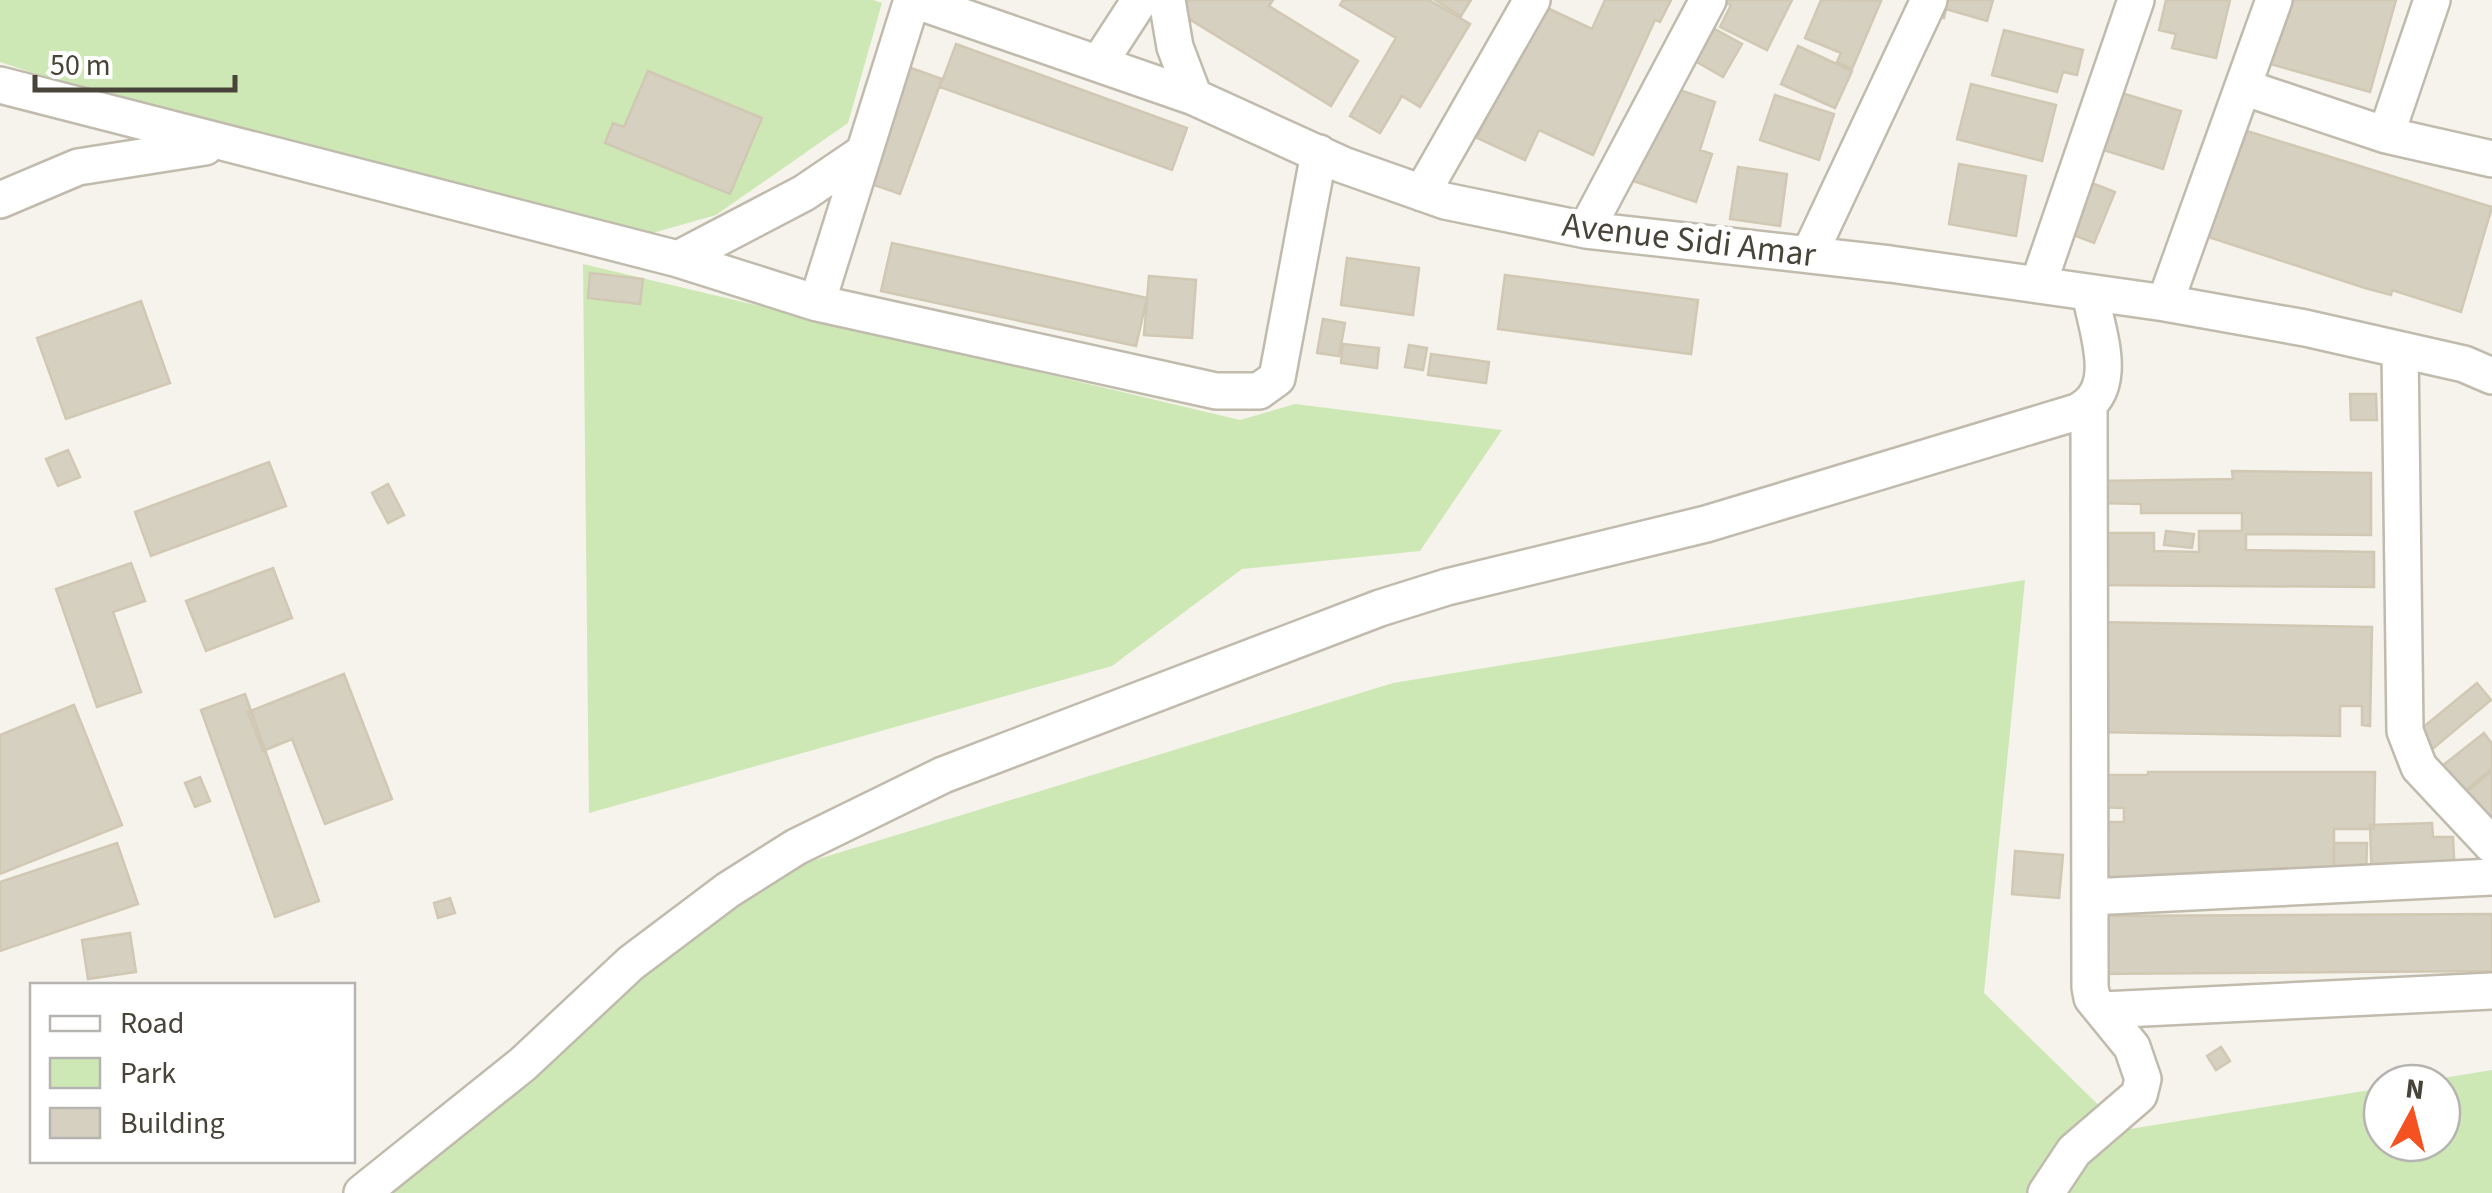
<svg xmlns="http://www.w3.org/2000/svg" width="2492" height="1193" viewBox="0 0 2492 1193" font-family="'Source Sans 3',sans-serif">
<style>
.green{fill:#cde8b5}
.building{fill:#d6d0c0;stroke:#d1c8b4;stroke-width:2.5}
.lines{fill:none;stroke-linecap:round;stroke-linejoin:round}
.minor-casing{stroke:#c0bbad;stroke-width:40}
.minor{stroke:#fff;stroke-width:35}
.labels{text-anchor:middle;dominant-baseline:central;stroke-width:10;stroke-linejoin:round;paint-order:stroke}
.street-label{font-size:35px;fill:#494439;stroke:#fff}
</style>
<rect width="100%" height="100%" fill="#f5f3eb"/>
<path class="green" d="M 0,0 L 873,0 L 882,3 L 848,123 L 716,215 L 649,234 L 230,138 L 0,62 Z
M 583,264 L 1240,420 L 1295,404 L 1502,430 L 1420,551 L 1242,569 L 1112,666 L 589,813 Z
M 2025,580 L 1984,993 L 2124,1130 L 2382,1088 L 2382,1143 L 2442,1143 L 2442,1083 L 2412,1083 L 2492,1070 L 2492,1193 L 367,1193 L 727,887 L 1393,683 Z"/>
<path class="building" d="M 1189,0 L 1273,0 L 1269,6 L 1358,61 L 1331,106 L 1181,14 Z
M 1343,0 L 1429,0 L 1470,24 L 1420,107 L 1402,96 L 1380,133 L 1350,116 L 1396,38 L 1340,5 Z
M 1435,0 L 1471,0 L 1461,16 Z
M 1605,0 L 1671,0 L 1660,22 L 1655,20 L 1593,155 L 1539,130 L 1525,160 L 1477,138 L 1539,4 L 1592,29 Z
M 1720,0 L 1792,0 L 1767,50 L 1720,27 L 1731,5 Z
M 1821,0 L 1881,1 L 1852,69 L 1837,62 L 1841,53 L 1805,38 Z
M 1934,0 L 1993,0 L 1987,21 L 1946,9 L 1944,18 L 1930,15 Z
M 2166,0 L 2230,0 L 2216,58 L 2172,48 L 2176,34 L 2159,30 Z
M 2276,0 L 2396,0 L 2370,92 L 2256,60 Z
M 1702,22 L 1742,44 L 1723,77 L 1683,54 Z
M 2004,30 L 2083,50 L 2077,75 L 2063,72 L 2057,92 L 1992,75 Z
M 956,44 L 1187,128 L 1172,170 L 940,87 Z
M 1798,46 L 1852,71 L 1835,108 L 1781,84 Z
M 897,63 L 942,79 L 900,194 L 854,178 Z
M 648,71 L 762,118 L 730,194 L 605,143 L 613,123 L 624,127 Z
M 1971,84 L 2056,105 L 2042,161 L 1957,139 Z
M 1665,85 L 1715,102 L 1700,150 L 1712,154 L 1696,202 L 1633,181 Z
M 2112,90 L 2181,111 L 2163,169 L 2094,147 Z
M 1775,95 L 1834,114 L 1819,160 L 1760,140 Z
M 2231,126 L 2492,207 L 2461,312 L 2392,290 L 2391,295 L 2365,288 L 2196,233 Z
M 1959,164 L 2026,176 L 2016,236 L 1949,224 Z
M 1738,167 L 1787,174 L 1780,226 L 1730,219 Z
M 2071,175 L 2115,192 L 2094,243 L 2050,226 Z
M 892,243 L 1147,298 L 1136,346 L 881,291 Z
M 1347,258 L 1419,268 L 1413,315 L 1341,305 Z
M 590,273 L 643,279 L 640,304 L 588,298 Z
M 1505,275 L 1698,300 L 1691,354 L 1498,329 Z
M 1149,276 L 1196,280 L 1192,338 L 1144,335 Z
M 141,301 L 170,383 L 66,419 L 37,338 Z
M 1323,319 L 1345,323 L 1339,356 L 1317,353 Z
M 1343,344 L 1379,348 L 1377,368 L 1341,363 Z
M 1409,345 L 1427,348 L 1423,370 L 1405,367 Z
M 1431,354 L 1489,362 L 1486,383 L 1428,375 Z
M 2350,394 L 2376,394 L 2377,420 L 2351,420 Z
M 68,450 L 80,477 L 58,486 L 46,459 Z
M 269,462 L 286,506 L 151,556 L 135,512 Z
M 2232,471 L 2371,473 L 2371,535 L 2246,534 L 2246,550 L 2374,552 L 2374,587 L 2095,585 L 2096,533 L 2154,533 L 2154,551 L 2199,552 L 2199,531 L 2242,531 L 2242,513 L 2141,513 L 2141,504 L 2099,503 L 2099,481 L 2233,479 Z
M 388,484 L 404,515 L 388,523 L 372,493 Z
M 2166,531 L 2194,534 L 2192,548 L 2164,545 Z
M 131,563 L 145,601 L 113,612 L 141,692 L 97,707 L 56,589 Z
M 273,568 L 292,618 L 206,651 L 186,601 Z
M 2096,622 L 2372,627 L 2370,726 L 2362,725 L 2362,706 L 2340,706 L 2340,736 L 2094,732 Z
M 344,674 L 392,799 L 325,824 L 292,739 L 263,751 L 248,712 Z
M 2477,683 L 2491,700 L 2430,751 L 2415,734 Z
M 245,694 L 319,901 L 275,917 L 201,710 Z
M 74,705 L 122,825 L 0,874 L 0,735 Z
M 2484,733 L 2492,744 L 2492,769 L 2463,792 L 2442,766 Z
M 2492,771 L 2492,826 L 2464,794 Z
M 2148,772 L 2375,772 L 2374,829 L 2334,829 L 2334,883 L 2092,881 L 2092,822 L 2124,822 L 2124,808 L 2096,807 L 2096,775 L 2148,775 Z
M 200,777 L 210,801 L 195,807 L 185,783 Z
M 2432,823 L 2433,837 L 2453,837 L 2455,877 L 2372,880 L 2370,825 Z
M 117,843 L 138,904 L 0,951 L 0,882 Z
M 2334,843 L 2367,843 L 2366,877 L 2333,877 Z
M 2015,851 L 2063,855 L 2059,898 L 2012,894 Z
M 450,898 L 455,913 L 438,918 L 434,903 Z
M 2492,914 L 2492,971 L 2094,974 L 2093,916 Z
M 130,933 L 136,972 L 88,979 L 82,940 Z
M 2221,1047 L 2230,1061 L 2216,1070 L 2207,1056 Z"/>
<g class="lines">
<g class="minor-casing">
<path id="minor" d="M 914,0 L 1194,97 L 1343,165 L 1445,201 L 1586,230 L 1890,264 L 2165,303 L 2305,328 L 2464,364 L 2492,376
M 1167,0 L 1175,47 L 1194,97
M 1099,63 L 1140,0
M 0,85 L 678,259 L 817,303 L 1216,391 L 1259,391 L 1277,378 L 1319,153
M 2246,88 L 2386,135 L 2492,159
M 2386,135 L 2432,0
M 1422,193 L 1532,0
M 0,200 L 78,167 L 205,147
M 1586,230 L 1708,0
M 1809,255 L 1929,0
M 678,259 L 804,193 L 860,155
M 2038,285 L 2136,0
M 817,303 L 912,0
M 2165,303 L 2274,0
M 2400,350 L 2405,731 L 2419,767 L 2492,845
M 2090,897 L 2492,877
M 2103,1010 L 2492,991
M 362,1193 L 523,1064 L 631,963 L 728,890 L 796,847 L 943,775 L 1380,608 L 1447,587 L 1706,524 L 2077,412 C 2122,390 2097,332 2090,293
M 2046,1193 L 2074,1151 L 2139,1095 L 2143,1079 L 2132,1047 L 2092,998 L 2090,987 L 2089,406"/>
</g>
<use href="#minor" class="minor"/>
</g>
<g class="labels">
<g class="street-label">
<text transform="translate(1689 240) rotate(7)">Avenue Sidi Amar</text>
</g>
</g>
<rect x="30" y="983" width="325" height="180" fill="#ffffff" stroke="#b6b4b0" stroke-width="2.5"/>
<rect x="50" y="1016" width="50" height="15" fill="#ffffff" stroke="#b6b4b0" stroke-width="2.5"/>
<text x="120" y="1033" font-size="30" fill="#494439">Road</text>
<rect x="50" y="1058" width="50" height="30" fill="#cde8b5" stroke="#b6b4b0" stroke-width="2.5"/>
<text x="120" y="1083" font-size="30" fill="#494439">Park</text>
<rect x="50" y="1108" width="50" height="30" fill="#d6d0c0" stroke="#b6b4b0" stroke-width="2.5"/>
<text x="120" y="1133" font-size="30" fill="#494439">Building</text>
<g transform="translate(2412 1113) rotate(7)"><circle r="48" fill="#ffffff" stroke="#b6b4b0" stroke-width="2.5"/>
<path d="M0-8L18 38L0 25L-18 38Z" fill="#f55222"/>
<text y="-15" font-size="28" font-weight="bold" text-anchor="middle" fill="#494439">N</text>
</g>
<path d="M35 75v15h200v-15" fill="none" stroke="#494439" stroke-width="5"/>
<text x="50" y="75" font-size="30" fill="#494439" stroke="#ffffff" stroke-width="8" paint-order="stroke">50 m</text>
</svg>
